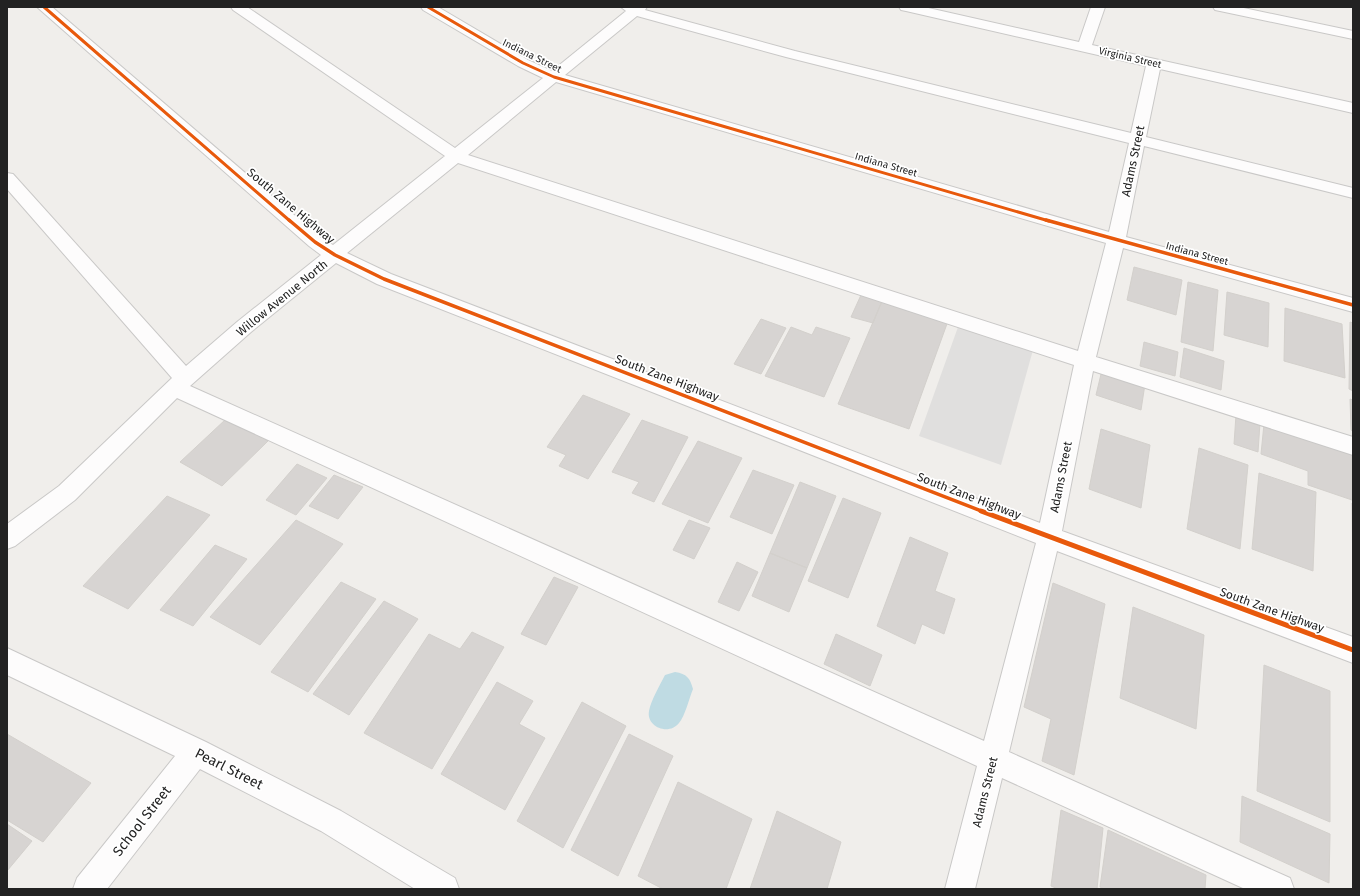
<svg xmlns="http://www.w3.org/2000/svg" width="1360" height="896" viewBox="0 0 1360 896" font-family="'Fira Sans',sans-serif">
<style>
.parking{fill:#e0dfde}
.water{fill:#bfdbe3}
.building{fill:#d7d4d2;stroke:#d3d0cc}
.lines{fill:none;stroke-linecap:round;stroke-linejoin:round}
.minor-casing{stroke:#c9c8c7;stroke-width:2}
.minor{fill:#fdfcfc;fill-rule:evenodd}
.cycleway-far2-casing{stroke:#fff;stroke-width:4.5}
.cycleway-far1-casing{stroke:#fff;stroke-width:6}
.cycleway-casing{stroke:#fff;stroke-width:8}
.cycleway-far2{stroke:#e8590c;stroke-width:3}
.cycleway-far1{stroke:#e8590c;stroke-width:3.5}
.cycleway{stroke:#e8590c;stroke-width:5}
.labels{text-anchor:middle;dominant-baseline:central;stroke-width:3.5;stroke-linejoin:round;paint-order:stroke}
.far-street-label{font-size:10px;fill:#222;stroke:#fff}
.street-label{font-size:12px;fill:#222;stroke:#fff}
.near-street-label{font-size:14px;fill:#222;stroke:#fff}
</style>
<rect width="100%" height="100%" fill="#f0eeeb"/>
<path class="parking" d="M 958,327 L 1033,350 L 1001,465 L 919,436 Z"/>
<path class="water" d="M 675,672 C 687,674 690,678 693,689 C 689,699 685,716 679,723 C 669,736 646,727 649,711 C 651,700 660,685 665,675 Z"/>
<path class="building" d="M 1134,267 L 1182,280 L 1176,315 L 1127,300 Z
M 1188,282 L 1218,290 L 1213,351 L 1181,342 Z
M 1227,292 L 1269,303 L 1268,347 L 1224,335 Z
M 861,295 L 882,301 L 873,323 L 851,317 Z
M 882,301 L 948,321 L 909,429 L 838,404 Z
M 1285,308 L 1342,324 L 1345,378 L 1284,361 Z
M 761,319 L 786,328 L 761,374 L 734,364 Z
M 1350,322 L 1353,323 L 1353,391 L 1349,389 Z
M 791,327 L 812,335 L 816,327 L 850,338 L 824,397 L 765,376 Z
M 1144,342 L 1178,352 L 1175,376 L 1140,366 Z
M 1184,348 L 1224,361 L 1221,390 L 1180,377 Z
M 1102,370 L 1145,384 L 1141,410 L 1096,395 Z
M 583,395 L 630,414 L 588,479 L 559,466 L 566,455 L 547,447 Z
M 1350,399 L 1353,400 L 1353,431 L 1351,430 Z
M 1236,415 L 1260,423 L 1258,452 L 1234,444 Z
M 226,419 L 268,441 L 222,486 L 180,462 Z
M 642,420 L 688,437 L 654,502 L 632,493 L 639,482 L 612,472 Z
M 1264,424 L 1352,453 L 1352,500 L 1308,485 L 1308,471 L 1261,454 Z
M 1101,429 L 1150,445 L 1141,508 L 1089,489 Z
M 698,441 L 742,458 L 708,523 L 662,504 Z
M 1199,448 L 1248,465 L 1240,549 L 1187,529 Z
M 297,464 L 327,478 L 296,515 L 266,500 Z
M 753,470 L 794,485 L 772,534 L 730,517 Z
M 1259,473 L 1316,492 L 1313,571 L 1252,549 Z
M 334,475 L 363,487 L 338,519 L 309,506 Z
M 800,482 L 836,496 L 807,568 L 770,553 Z
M 167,496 L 210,515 L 128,609 L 83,586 Z
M 843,498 L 881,513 L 848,598 L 808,581 Z
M 1352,503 L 1353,504 L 1353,585 Z
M 296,520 L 343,544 L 260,645 L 210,617 Z
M 689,520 L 710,528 L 694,559 L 673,550 Z
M 910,537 L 948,553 L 935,591 L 955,599 L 944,634 L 922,624 L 915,644 L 877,626 Z
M 215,545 L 247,559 L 193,626 L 160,610 Z
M 770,553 L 807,568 L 789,612 L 752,596 Z
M 737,562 L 758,572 L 739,611 L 718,602 Z
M 554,577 L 578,587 L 546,645 L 521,634 Z
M 341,582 L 376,599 L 308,692 L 271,672 Z
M 1053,583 L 1105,604 L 1074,775 L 1042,761 L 1051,719 L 1024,707 Z
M 384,601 L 418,619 L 349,715 L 313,694 Z
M 1133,607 L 1204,635 L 1196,729 L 1120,698 Z
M 472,632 L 504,647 L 432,769 L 364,733 L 429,634 L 460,649 Z
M 836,634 L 882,655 L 870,686 L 824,664 Z
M 1264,665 L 1330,691 L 1330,822 L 1257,791 Z
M 497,682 L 533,701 L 519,724 L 545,738 L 505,810 L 441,774 Z
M 582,702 L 626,726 L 563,848 L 517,821 Z
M 7,734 L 91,783 L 43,842 L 7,820 Z
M 629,734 L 673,756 L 618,876 L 571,850 Z
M 678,782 L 752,819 L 726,889 L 663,889 L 638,876 Z
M 1242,796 L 1330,834 L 1329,883 L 1240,842 Z
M 1061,810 L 1103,828 L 1097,889 L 1058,889 L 1051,886 Z
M 777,811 L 841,842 L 827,889 L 750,889 Z
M 7,824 L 32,841 L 7,871 Z
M 1108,830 L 1206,875 L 1205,889 L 1104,889 L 1100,887 Z"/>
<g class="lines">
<g class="minor-casing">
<path id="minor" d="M 37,7 L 52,7 L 321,238 L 333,245 L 445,156 L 233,10 L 231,7 L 247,7 L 455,148 L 543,78 L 518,66 L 423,10 L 421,7 L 438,7 L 528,60 L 552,71 L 626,11 L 621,7 L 647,7 L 645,10 L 795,51 L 1131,133 L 1146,66 L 906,11 L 901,10 L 899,7 L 924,7 L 1079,42 L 1091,7 L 1105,7 L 1092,45 L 1353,103 L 1353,113 L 1160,69 L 1146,137 L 1353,188 L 1353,198 L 1144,146 L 1126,237 L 1353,298 L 1353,312 L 1123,248 L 1096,357 L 1353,437 L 1353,455 L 1093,371 L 1062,531 L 1353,637 L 1353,663 L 1057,551 L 1009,752 L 1290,878 L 1294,889 L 1245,889 L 1002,778 L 975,889 L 945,889 L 977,766 L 177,398 L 75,500 L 15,546 L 7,549 L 7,524 L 59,486 L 172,378 L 7,189 L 7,173 L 13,174 L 186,366 L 237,322 L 321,255 L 309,246 ZM 637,16 L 786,57 L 1129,143 L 1109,232 L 565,75 ZM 556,82 L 1106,243 L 1078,351 L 468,155 ZM 458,163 L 1074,365 L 1040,523 L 391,274 L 347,253 ZM 336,263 L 377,284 L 1036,543 L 984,741 L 190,386 L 251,332 Z
M 1213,7 L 1239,7 L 1353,31 L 1353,39 L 1220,11 L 1215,10 Z
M 7,648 L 206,742 L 341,811 L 455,878 L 459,889 L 415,889 L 321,831 L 200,769 L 107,889 L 73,889 L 77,878 L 175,756 L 7,675 Z"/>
</g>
<use href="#minor" class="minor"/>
<g class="cycleway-far2-casing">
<path id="cycleway-far2" d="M 44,7 L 290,221
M 428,7 L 523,63 L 554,77 L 1049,221"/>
</g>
<g class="cycleway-far1-casing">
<path id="cycleway-far1" d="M 289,220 L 315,242 L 335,255 L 384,279 L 984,512
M 1046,220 L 1353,305"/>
</g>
<g class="cycleway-casing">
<path id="cycleway" d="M 981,511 L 1353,650"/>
</g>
<use href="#cycleway-far2" class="cycleway-far2"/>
<use href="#cycleway-far1" class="cycleway-far1"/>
<use href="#cycleway" class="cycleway"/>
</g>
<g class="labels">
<g class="far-street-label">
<text transform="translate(532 56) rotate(26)">Indiana Street</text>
<text transform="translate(1130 58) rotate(13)">Virginia Street</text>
<text transform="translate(886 165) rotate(16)">Indiana Street</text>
<text transform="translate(1197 254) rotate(15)">Indiana Street</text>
</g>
<g class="street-label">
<text transform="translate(1133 161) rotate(-78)">Adams Street</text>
<text transform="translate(291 206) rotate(40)">South Zane Highway</text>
<text transform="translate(282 298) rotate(-39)">Willow Avenue North</text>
<text transform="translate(667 378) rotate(21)">South Zane Highway</text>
<text transform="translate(1061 477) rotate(-79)">Adams Street</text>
<text transform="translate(969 496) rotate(21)">South Zane Highway</text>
<text transform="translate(1272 610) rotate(20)">South Zane Highway</text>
<text transform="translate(985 792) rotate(-76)">Adams Street</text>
</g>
<g class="near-street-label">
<text transform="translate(229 769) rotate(27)">Pearl Street</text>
<text transform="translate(142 821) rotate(-52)">School Street</text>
</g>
</g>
<rect width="1360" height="896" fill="none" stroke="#222222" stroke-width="16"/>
</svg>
